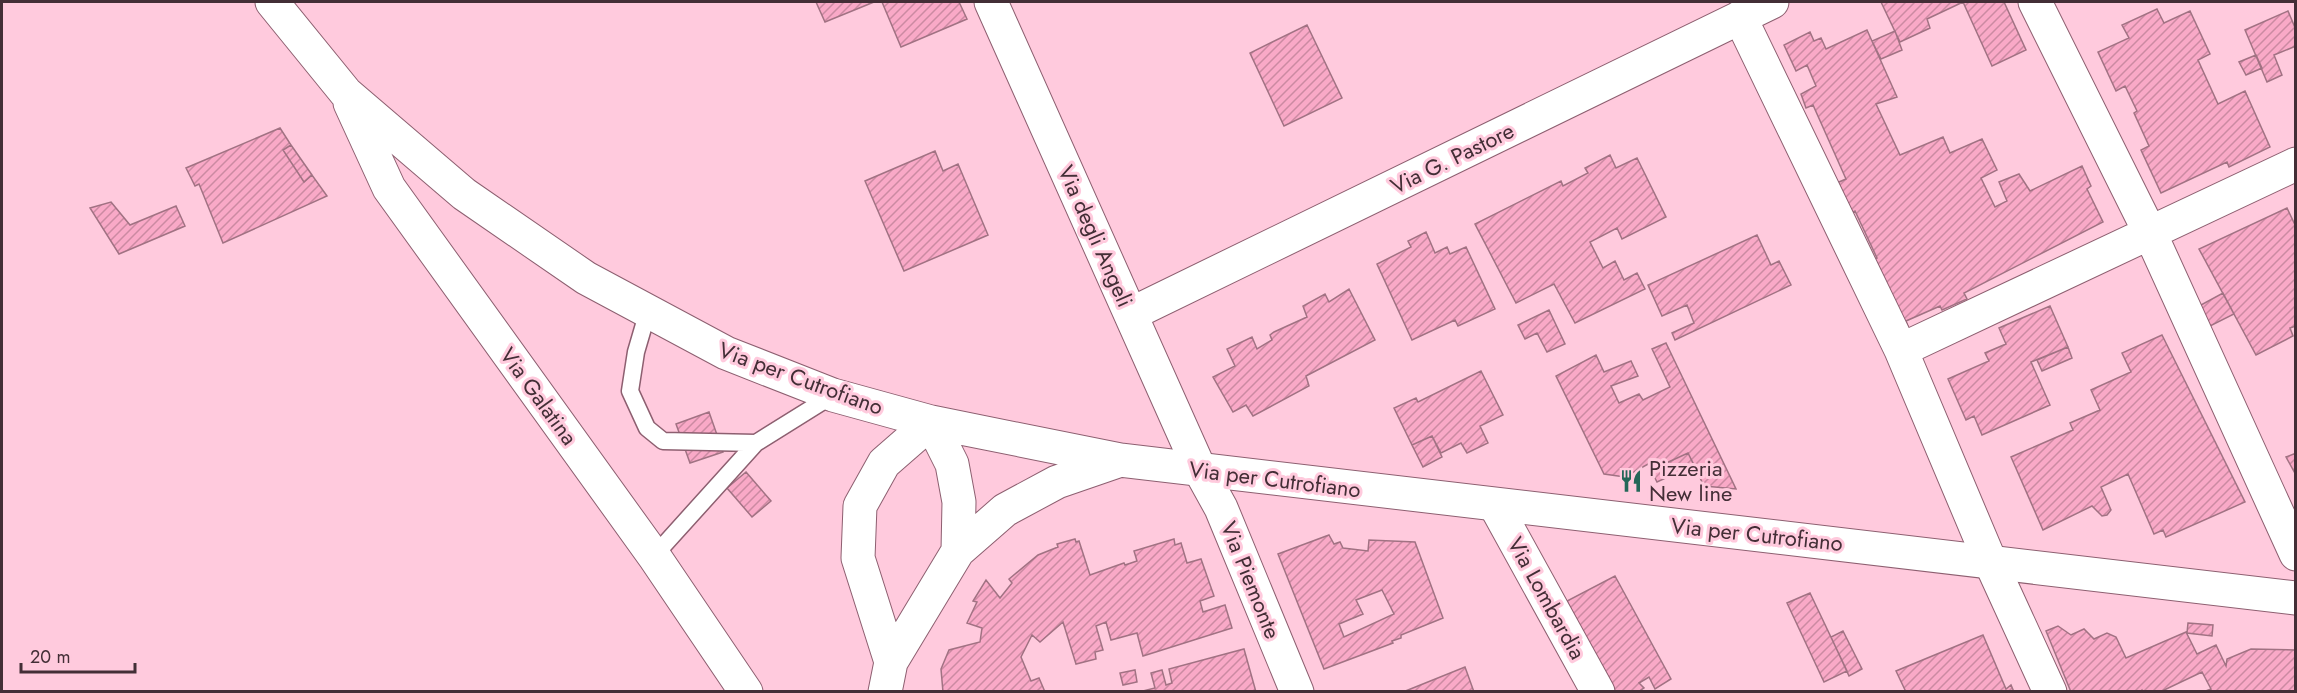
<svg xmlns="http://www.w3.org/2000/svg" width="2297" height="693" viewBox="0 0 2297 693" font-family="Jost,sans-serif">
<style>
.building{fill:url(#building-hatch);stroke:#a17283;stroke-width:1.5;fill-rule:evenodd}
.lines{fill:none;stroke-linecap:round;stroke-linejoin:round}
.lane-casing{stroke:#8d5f70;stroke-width:19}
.street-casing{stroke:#8d5f70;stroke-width:35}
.secondary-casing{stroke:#8d5f70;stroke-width:35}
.lane{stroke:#fff;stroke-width:16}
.street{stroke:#fff;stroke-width:33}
.secondary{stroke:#fff;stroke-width:33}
.labels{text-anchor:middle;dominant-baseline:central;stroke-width:6;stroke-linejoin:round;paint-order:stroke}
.street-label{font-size:22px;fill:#432e36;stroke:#ffcadd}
.poi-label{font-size:22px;fill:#432e36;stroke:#ffcadd;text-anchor:start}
</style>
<defs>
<pattern id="building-hatch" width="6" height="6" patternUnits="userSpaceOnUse" patternTransform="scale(1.5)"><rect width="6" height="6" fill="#f9a9c7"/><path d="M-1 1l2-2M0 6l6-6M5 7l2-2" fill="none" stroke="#cb8aa2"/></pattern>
</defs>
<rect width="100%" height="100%" fill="#ffcadd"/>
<path class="building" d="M 816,2 L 874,2 L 825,22 Z
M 882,2 L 959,2 L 967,19 L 901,47 Z
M 1881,2 L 2004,2 L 2026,50 L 1992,66 L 1963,2 L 1927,19 L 1930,28 L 1900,42 Z
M 2157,9 L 2164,23 L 2190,11 L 2210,54 L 2198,60 L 2218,104 L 2245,91 L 2270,147 L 2229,167 L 2227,162 L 2161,193 L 2141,150 L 2149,146 L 2134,113 L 2137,111 L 2125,86 L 2116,91 L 2098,52 L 2129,38 L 2122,25 Z
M 2288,11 L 2296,30 L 2296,46 L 2274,55 L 2282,75 L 2267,82 L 2245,30 Z
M 1307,25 L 1342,98 L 1284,126 L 1250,53 Z
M 1867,30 L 1897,97 L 1876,104 L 1900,155 L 1943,137 L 1950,153 L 1982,139 L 1997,170 L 1981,178 L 1995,207 L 2007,201 L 1999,182 L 2019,174 L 2030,191 L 2082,166 L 2091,186 L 2087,189 L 2103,222 L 1964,293 L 1967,299 L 1942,310 L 1940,306 L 1906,321 L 1908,326 L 1895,332 L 1867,261 L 1877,258 L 1855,211 L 1847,215 L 1832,185 L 1846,179 L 1813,105 L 1806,108 L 1801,94 L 1816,86 L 1807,65 L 1796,71 L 1784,45 L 1810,32 L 1814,41 L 1821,38 L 1826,49 Z
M 1895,31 L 1902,50 L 1881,59 L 1872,41 Z
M 2256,55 L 2262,68 L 2246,75 L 2239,62 Z
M 280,128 L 291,145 L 283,150 L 304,182 L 312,175 L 327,196 L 223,243 L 199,184 L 195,186 L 186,168 Z
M 291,145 L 312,175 L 304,182 L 283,150 Z
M 935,151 L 943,171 L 958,164 L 988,235 L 904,271 L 865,181 Z
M 1610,155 L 1616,168 L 1637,158 L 1666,217 L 1622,239 L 1617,228 L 1590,242 L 1603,268 L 1615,261 L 1624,280 L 1637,273 L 1645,289 L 1575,323 L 1554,284 L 1516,303 L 1475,224 L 1561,181 L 1563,186 L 1588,173 L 1585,168 Z
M 111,202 L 130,225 L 176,206 L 185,226 L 119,254 L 90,208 Z
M 2287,208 L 2296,227 L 2296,326 L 2290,328 L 2293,336 L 2256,355 L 2199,249 Z
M 1426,232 L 1435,253 L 1447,247 L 1450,254 L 1466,247 L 1495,309 L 1458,326 L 1455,320 L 1412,340 L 1377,264 L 1411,247 L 1408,241 Z
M 1757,235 L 1771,265 L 1779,261 L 1791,285 L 1675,340 L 1672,333 L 1694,323 L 1687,305 L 1662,316 L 1648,285 Z
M 1349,289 L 1375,340 L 1306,376 L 1309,386 L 1253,416 L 1246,405 L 1233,412 L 1213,377 L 1235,366 L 1227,349 L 1252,337 L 1257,349 L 1272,340 L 1270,335 L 1274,332 L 1307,317 L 1303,306 L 1325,294 L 1329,302 Z
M 2223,293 L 2234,314 L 2210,326 L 2199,306 Z
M 2050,306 L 2068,347 L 2031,362 L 2050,405 L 1982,435 L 1974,416 L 1966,420 L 1948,379 L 1989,361 L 1985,353 L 2006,344 L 1999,328 Z
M 1549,310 L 1565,344 L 1547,352 L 1537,333 L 1525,339 L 1518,325 Z
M 2162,335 L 2245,502 L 2166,537 L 2163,530 L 2154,534 L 2128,474 L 2101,487 L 2111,510 L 2107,515 L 2102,516 L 2092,506 L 2043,530 L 2011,457 L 2073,430 L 2070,423 L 2100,410 L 2091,390 L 2131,372 L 2122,353 Z
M 1666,343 L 1736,489 L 1704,486 L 1688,453 L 1651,470 L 1648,464 L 1625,477 L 1604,474 L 1556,376 L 1596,355 L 1604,372 L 1631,361 L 1638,376 L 1611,386 L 1619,403 L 1639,394 L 1643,400 L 1670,387 L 1652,349 Z
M 2068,347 L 2072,358 L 2042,371 L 2037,360 Z
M 1481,371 L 1503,415 L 1480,426 L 1488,443 L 1467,453 L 1461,443 L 1441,453 L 1432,436 L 1412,445 L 1394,408 L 1416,398 L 1418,402 Z
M 709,412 L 723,452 L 690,463 L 676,424 Z
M 1432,436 L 1442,457 L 1423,467 L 1412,445 Z
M 1688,453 L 1694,465 L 1657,482 L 1651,470 Z
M 2296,453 L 2296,475 L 2286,457 Z
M 746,472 L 771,501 L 752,517 L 727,488 Z
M 1329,535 L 1334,544 L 1340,542 L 1343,548 L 1368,551 L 1369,540 L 1415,542 L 1443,618 L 1401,635 L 1401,638 L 1392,641 L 1393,643 L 1324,669 L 1278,554 ZM 1382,590 L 1394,614 L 1344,637 L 1339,624 L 1363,614 L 1356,600 Z
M 1075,539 L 1076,542 L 1079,541 L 1090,575 L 1124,563 L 1125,565 L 1137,561 L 1134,551 L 1174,539 L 1175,545 L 1181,543 L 1187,563 L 1201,559 L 1214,596 L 1200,601 L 1203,612 L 1225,605 L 1232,628 L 1143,656 L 1137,633 L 1111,640 L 1106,622 L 1096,626 L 1103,650 L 1095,652 L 1096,659 L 1076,664 L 1063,622 L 1040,642 L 1032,635 L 1021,657 L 1031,681 L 1039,678 L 1045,692 L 943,692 L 941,669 L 949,650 L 980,642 L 982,628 L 967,623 L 977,602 L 973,601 L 986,580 L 1000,598 L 1012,583 L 1009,579 L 1038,555 L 1058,547 L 1057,544 Z
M 1615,576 L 1671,679 L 1655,689 L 1649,677 L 1639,683 L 1644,688 L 1638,692 L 1614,692 L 1567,601 Z
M 1810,593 L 1847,671 L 1824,682 L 1787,603 Z
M 2188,623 L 2213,625 L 2212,636 L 2187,633 Z
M 2058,626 L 2071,635 L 2084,629 L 2094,639 L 2107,633 L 2116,637 L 2126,658 L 2186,632 L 2197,654 L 2216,645 L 2226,666 L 2227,659 L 2251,649 L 2296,650 L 2296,692 L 2203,692 L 2211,689 L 2202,672 L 2160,692 L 2143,692 L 2142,690 L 2140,692 L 2071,692 L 2046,631 Z
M 1843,631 L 1862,669 L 1849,676 L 1831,637 Z
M 1983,635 L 2006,689 L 2011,685 L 2014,692 L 1906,692 L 1896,671 Z
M 1244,649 L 1256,692 L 1139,692 L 1155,688 L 1151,673 L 1162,670 L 1166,685 L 1172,683 L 1169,669 Z
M 1465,667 L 1474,692 L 1403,692 Z
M 1135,670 L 1137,682 L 1123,685 L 1120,673 Z"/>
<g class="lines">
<g class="lane-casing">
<path id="lane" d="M 648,311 L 636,352 L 630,391 L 647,428 L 663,441 L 756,443
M 654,556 L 756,443 L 833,395"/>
</g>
<g class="street-casing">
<path id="street" d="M 991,2 L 1200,470 L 1221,508 L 1297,692
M 2035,2 L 2150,233 L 2296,554
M 1740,17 L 1901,350 L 1990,561 L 2050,692
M 1131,314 L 1772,2
M 1901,350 L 2296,164
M 1495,505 L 1598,692"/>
</g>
<g class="secondary-casing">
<path id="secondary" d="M 272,2 L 346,93 L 464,194 L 586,278 L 726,353 L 833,395 L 931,422 L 1120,460 L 2296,598
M 350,103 L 389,188 L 654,556 L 746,692
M 958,551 L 1005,510 L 1057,482 L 1118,461
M 885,692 L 891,662 L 958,551 L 959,502 L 952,464 L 931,422 L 884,463 L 860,506 L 858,558 L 891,662"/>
</g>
<use href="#lane" class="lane"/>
<use href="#street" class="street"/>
<use href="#secondary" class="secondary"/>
</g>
<defs>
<g id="restaurant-bare" transform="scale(1.8)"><path d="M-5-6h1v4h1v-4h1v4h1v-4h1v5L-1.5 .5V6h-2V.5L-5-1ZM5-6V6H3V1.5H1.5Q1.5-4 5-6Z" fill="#246758" stroke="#ffcadd" stroke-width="2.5" paint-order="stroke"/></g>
</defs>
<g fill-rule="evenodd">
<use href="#restaurant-bare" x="1631" y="481"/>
</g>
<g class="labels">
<g class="street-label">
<text transform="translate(1452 158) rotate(-26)">Via G. Pastore</text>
<text transform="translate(1096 236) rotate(66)">Via degli Angeli</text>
<text transform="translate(801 378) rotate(20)">Via per Cutrofiano</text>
<text transform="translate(539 396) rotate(54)">Via Galatina</text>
<text transform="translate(1275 479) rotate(7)">Via per Cutrofiano</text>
<text transform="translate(1757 534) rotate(6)">Via per Cutrofiano</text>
<text transform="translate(1251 580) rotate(68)">Via Piemonte</text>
<text transform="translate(1547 598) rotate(61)">Via Lombardia</text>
</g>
<g class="poi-label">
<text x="1649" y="468">Pizzeria<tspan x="1649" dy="25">New line</tspan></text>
</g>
</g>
<rect width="2297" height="693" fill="none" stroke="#432e36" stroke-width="6"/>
<path d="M21 663v9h114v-9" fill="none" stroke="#432e36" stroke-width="3"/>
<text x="30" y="663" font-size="18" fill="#432e36" stroke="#ffcadd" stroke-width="4.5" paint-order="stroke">20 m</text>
</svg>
